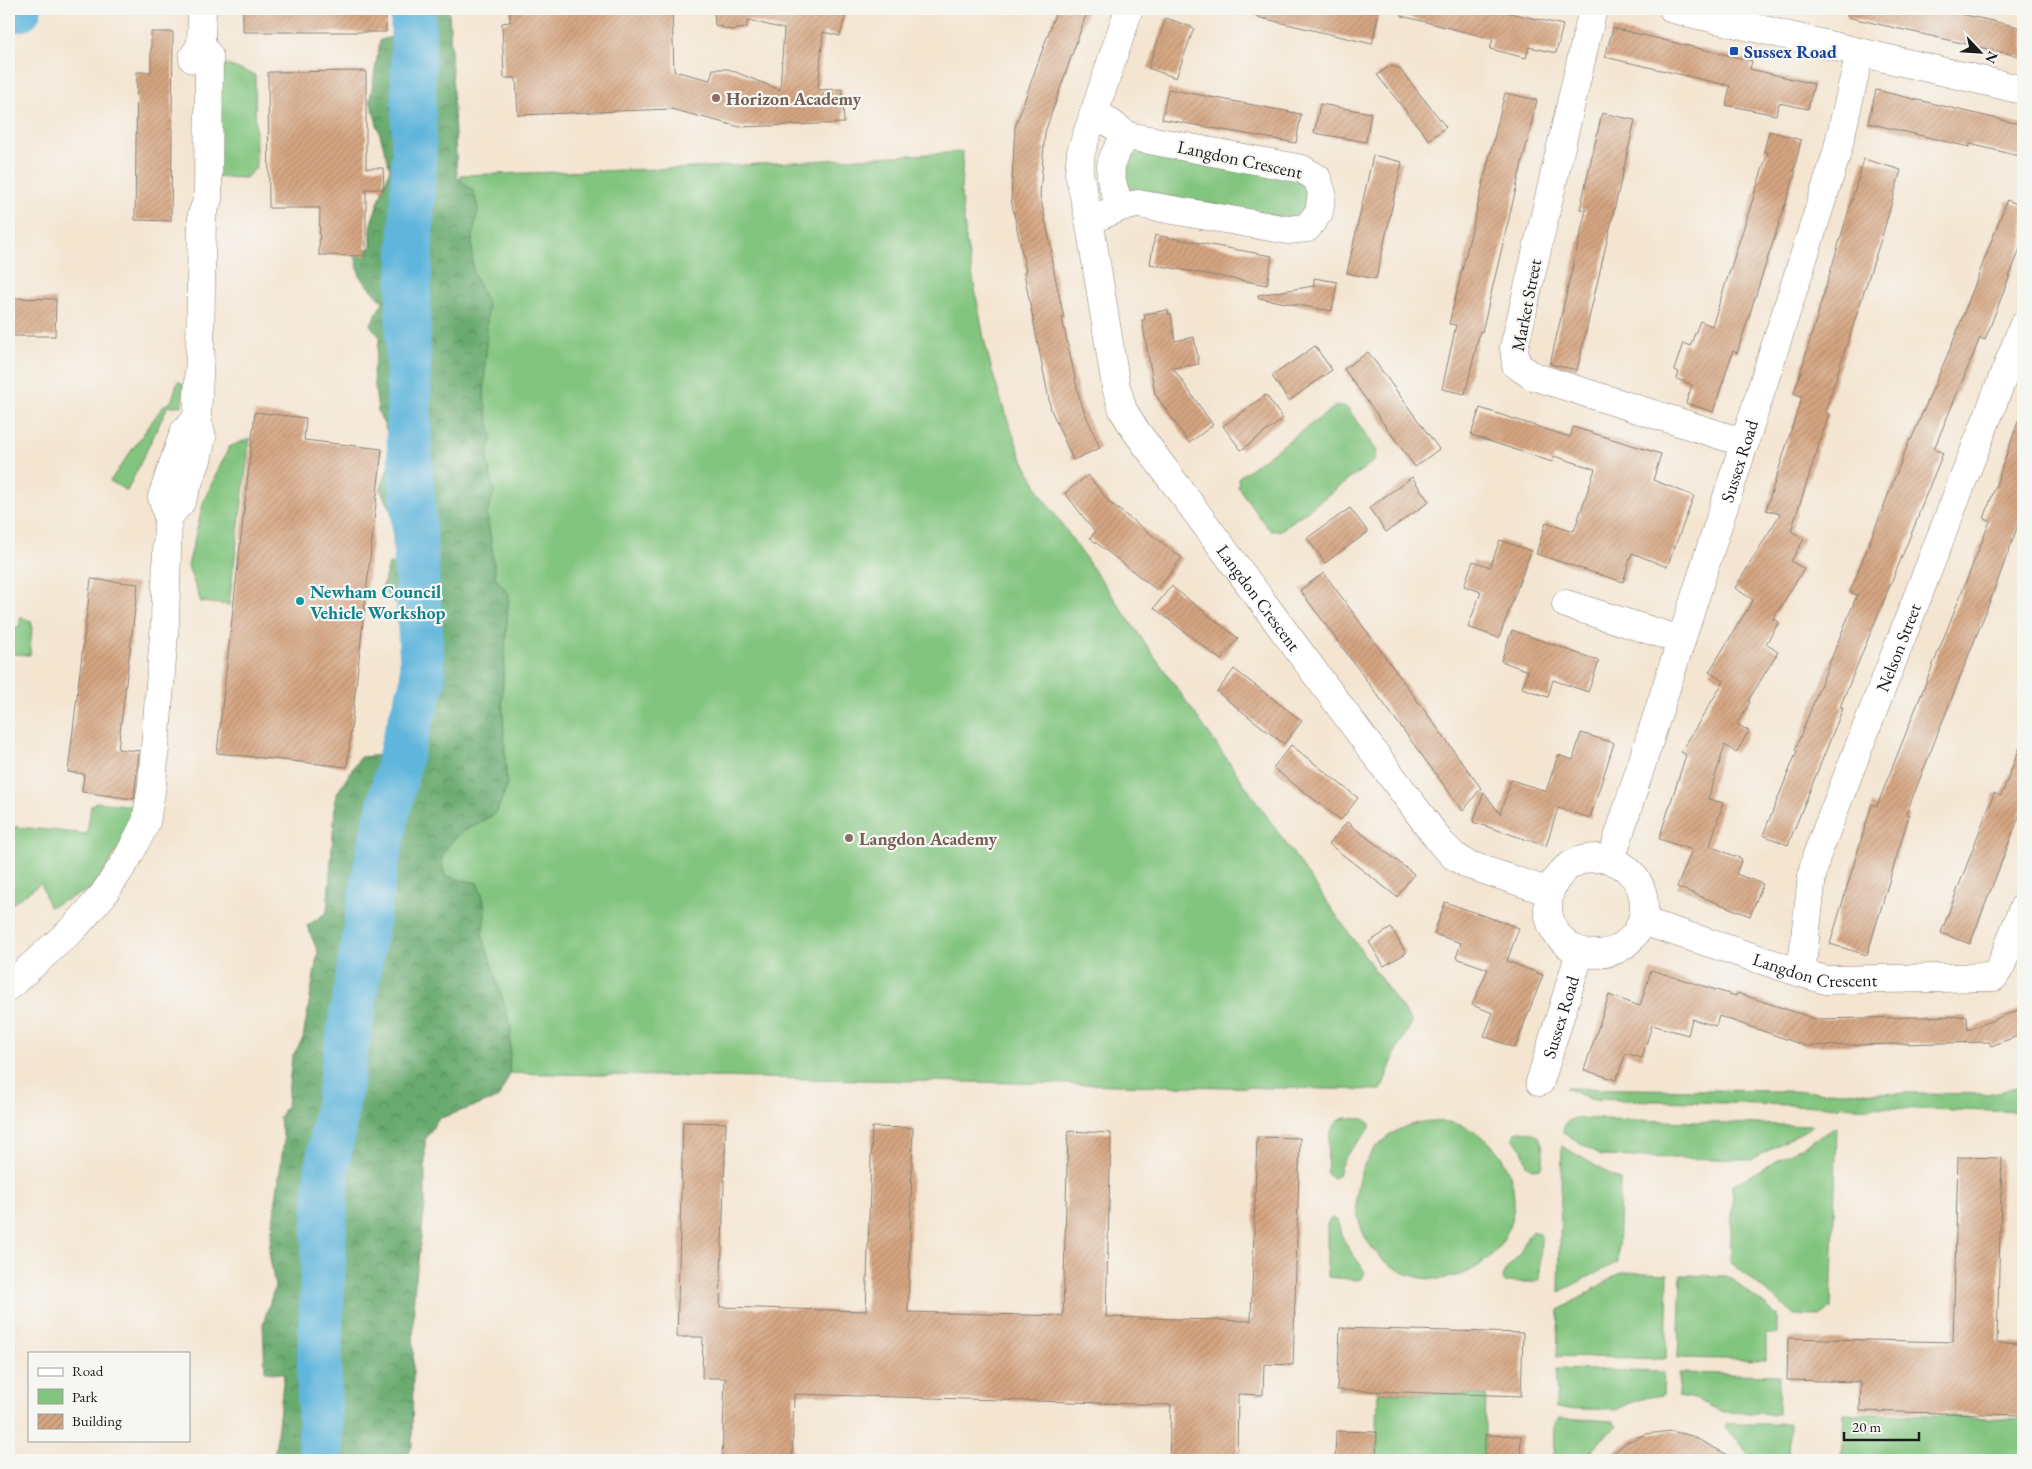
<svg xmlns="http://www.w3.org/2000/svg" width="2032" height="1469" viewBox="0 0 2032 1469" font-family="'EB Garamond',serif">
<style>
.green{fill:#82c57f;stroke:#4f704e}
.forest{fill:url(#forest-crowns);stroke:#426345}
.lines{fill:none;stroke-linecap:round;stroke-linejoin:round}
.river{stroke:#5eb5db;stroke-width:45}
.building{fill:url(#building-hatch)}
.minor-casing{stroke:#888076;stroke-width:29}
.minor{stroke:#fff;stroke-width:28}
.transit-dot{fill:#1a4fb4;stroke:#f6f6f2;stroke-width:2}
.education-dot{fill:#8d6e63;stroke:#f6f6f2;stroke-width:2}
.culture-dot{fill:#0f9aa8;stroke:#f6f6f2;stroke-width:2}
.labels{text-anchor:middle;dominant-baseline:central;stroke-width:4.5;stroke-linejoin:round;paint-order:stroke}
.transit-label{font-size:18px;font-weight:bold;fill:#164399;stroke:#f6f6f2;text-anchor:start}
.education-label{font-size:18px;font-weight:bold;fill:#785e54;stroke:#f6f6f2;text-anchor:start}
.street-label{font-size:18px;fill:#1c1c1c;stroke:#f6f6f2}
.culture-label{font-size:18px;font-weight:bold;fill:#0d838f;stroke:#f6f6f2;text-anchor:start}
</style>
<defs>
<pattern id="forest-crowns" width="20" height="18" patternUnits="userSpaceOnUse" patternTransform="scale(1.25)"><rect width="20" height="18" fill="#69aa6e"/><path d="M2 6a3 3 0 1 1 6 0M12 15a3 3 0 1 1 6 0" fill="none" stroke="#568a5a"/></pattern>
<pattern id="building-hatch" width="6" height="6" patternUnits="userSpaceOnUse" patternTransform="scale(1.25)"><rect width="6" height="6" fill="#d5a581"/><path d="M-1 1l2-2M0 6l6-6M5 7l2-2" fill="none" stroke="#b68d6f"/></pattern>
</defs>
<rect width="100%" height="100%" fill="#f6f6f2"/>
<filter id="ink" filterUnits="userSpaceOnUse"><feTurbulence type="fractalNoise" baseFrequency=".02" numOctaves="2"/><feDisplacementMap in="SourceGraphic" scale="10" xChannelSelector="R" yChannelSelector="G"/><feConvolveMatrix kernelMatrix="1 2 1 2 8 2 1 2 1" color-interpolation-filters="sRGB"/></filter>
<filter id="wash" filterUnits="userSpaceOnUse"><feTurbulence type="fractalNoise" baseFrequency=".0096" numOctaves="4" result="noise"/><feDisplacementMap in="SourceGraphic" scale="20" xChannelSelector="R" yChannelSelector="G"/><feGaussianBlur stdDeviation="1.12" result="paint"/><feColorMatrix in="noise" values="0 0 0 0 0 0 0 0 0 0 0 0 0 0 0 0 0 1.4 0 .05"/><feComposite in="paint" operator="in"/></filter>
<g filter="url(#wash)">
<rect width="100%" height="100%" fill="#f4e5d1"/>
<path class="green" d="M 219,62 L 255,75 L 256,168 L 246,178 L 216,177 Z
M 1137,150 L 1298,178 L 1310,187 L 1312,205 L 1294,219 L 1130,189 L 1121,178 C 1124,166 1123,155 1137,150 Z
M 963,152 L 961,193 L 966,240 L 984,339 L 992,371 L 1005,413 L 1021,456 L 1042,496 L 1412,1023 L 1397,1049 L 1381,1090 L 396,1071 L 457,271 L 461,175 L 692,168 Z
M 178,381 L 183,385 L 182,406 L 168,406 L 127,491 L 110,481 L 163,406 L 171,402 Z
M 1336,406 L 1345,406 L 1349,410 L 1377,451 L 1374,461 L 1281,530 L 1271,531 L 1267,527 L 1238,487 L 1239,477 Z
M 250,438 L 229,605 L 201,602 L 188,566 L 204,500 L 229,447 Z
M 21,617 L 31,621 L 32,625 L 30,655 L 11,654 L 9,673 L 9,627 L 19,627 Z
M 95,802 L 137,806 L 133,824 L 94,888 L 49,907 L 41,883 L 9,906 L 9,826 L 87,834 L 91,806 Z
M 2023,1087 L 2023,1112 L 1590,1099 L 1565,1088 L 1986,1094 Z
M 1345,1118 L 1364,1119 L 1370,1124 L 1370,1128 C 1358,1144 1342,1154 1338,1175 L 1333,1178 L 1328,1175 L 1327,1171 C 1329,1153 1324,1125 1345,1118 Z
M 1575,1118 L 1813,1126 L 1751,1160 L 1601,1156 L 1563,1132 C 1564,1124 1567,1121 1575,1118 Z
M1356 1200a79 79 0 1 1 158 0a79 79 0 1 1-158 0Z
M 1837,1127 L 1831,1308 L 1820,1316 L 1795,1315 L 1730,1262 L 1733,1185 Z
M 1518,1131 C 1544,1131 1543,1143 1543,1164 L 1540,1168 L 1533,1169 L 1527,1165 L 1522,1149 L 1513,1138 L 1514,1134 Z
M 1562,1146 L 1620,1180 L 1618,1262 L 1559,1292 Z
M 1333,1218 L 1338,1221 C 1340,1242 1355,1255 1365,1272 L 1362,1278 L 1358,1280 L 1328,1277 L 1327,1274 L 1327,1224 L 1330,1219 Z
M 1533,1231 L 1539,1233 L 1541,1236 L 1540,1279 L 1535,1282 L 1504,1282 L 1502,1280 C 1502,1271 1513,1263 1518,1256 C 1524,1248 1525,1236 1533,1231 Z
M 1622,1272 L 1668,1274 L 1666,1359 L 1557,1356 L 1559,1310 Z
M 1681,1275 L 1727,1276 L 1777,1315 L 1777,1334 L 1766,1334 L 1766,1360 L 1678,1358 Z
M 1557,1369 L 1664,1372 L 1663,1395 L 1649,1397 L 1630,1403 L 1616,1410 L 1556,1408 Z
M 1679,1373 L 1779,1375 L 1778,1414 L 1723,1412 L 1695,1399 L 1678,1396 Z
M 1378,1392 L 1486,1395 L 1484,1460 L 1376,1460 Z
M 1844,1413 L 2023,1419 L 2023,1460 L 1842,1460 Z
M 1559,1418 L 1614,1421 L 1617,1426 L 1602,1439 L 1586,1460 L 1554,1460 L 1555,1423 Z
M 1726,1424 L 1789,1424 L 1788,1460 L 1752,1460 L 1738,1440 L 1724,1428 Z"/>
<path class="forest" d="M 399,9 L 449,9 L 457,177 L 474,192 L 478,209 L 472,242 L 473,273 L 488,305 L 484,398 L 492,438 L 487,458 L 494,492 L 487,513 L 496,579 L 509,593 L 502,695 L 507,786 L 496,814 C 480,822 444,838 442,860 C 442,865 444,871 445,876 L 477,883 C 486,900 487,914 482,933 L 511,1027 L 509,1076 L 498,1098 L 438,1119 L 425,1140 L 425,1206 L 414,1293 L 412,1446 L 406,1460 L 274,1460 L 284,1374 L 265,1372 L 263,1324 L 275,1286 L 269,1252 L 284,1140 L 279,1118 L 287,1104 L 292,1057 L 303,1038 L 318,952 L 307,926 L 327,912 L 336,795 L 360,757 L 384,755 L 403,703 L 408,616 L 382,589 L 389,564 L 405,562 L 400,524 L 380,490 L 395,450 L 378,411 L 373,372 L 380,337 L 370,325 L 383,302 L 360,277 L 355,255 L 371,247 L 371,223 L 390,169 L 370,100 L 380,40 L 400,35 Z"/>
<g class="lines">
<path class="river" d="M 9,11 L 19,9
M 321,1460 L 319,1376 L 327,1169 L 376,865 L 404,741 L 423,682 L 409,437 L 408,319 L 414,153 L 413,9"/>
</g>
<g id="blocks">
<path class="building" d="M 243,9 L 386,9 L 386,32 L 243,32 Z
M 510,9 L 672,9 L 674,71 L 710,80 L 713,69 L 728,69 L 780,90 L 784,29 L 748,20 L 746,28 L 730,30 L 715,25 L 714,9 L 847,9 L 840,36 L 823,32 L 818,90 L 842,89 L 844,123 L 740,127 L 671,109 L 518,115 L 516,78 L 504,78 L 502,23 L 510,22 Z
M 1057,9 L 1088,9 L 1045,132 L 1040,195 L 1052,252 L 1050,253 L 1064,318 L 1062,318 L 1080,401 L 1100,448 L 1073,460 L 1051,410 L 1024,273 L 1026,272 L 1011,199 L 1015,127 Z
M 1258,9 L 1367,9 L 1379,12 L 1372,44 L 1257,17 Z
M 1403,9 L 1493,9 L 1563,25 L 1556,53 L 1529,47 L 1526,58 L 1490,49 L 1493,39 L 1402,16 Z
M 1847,9 L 1939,9 L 2023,28 L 2023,57 L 1847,17 Z
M 1166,18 L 1194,28 L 1176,78 L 1148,68 Z
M 1613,28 L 1752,61 L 1750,69 L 1814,84 L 1808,109 L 1779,103 L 1776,115 L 1726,105 L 1730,86 L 1605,57 Z
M 151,32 L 173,32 L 171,221 L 135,220 L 137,72 L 151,72 Z
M 1390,66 L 1399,68 L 1446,127 L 1429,140 L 1377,75 Z
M 366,71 L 366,168 L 383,168 L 384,189 L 366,189 L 366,256 L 319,255 L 320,208 L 269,208 L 268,72 Z
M 1168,89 L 1301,114 L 1296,143 L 1162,119 Z
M 1876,90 L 2023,125 L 2023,157 L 1970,144 L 1969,147 L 1868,123 Z
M 1505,93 L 1537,100 L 1482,332 L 1480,331 L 1465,394 L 1442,389 L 1456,325 L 1449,324 Z
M 1320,104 L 1371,113 L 1366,142 L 1314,133 Z
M 1602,113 L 1635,120 L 1577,370 L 1550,364 L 1586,210 L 1580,209 Z
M 1769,131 L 1801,140 L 1794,171 L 1796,171 L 1737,353 L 1733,351 L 1713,412 L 1686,403 L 1692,385 L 1677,379 L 1679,372 L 1674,370 L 1683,343 L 1690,346 L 1700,321 L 1712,326 L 1768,152 L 1764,151 Z
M 1373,155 L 1402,162 L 1376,279 L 1347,273 Z
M 1864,159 L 1901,170 L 1883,233 L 1825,412 L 1829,414 L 1791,531 L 1804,539 L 1791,561 L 1804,569 L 1773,619 L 1779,622 L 1766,644 L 1778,652 L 1748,701 L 1750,702 L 1737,724 L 1749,731 L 1736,753 L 1725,745 L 1708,799 L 1723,803 L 1710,846 L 1742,859 L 1736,874 L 1763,884 L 1750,916 L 1677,887 L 1692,850 L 1659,839 L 1686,755 L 1681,752 L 1724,681 L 1709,672 L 1753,600 L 1735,588 L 1780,514 L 1766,510 L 1802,396 L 1794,394 Z
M 2007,200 L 2023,206 L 2023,241 L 1985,340 L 1980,338 L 1934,449 L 1943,453 L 1918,515 L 1919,515 L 1840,707 L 1843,708 L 1788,845 L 1763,835 L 1797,751 L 1795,750 L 1818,691 L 1857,595 L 1850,592 L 1910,439 L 1911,440 L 1955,337 Z
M 1155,235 L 1272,256 L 1267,285 L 1150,264 Z
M 1314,278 L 1337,282 L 1332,311 L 1258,298 L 1258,295 L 1314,286 Z
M 9,298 L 56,299 L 55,336 L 9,336 Z
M 1168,310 L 1169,315 L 1171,314 L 1175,341 L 1194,337 L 1199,364 L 1173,368 L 1213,425 L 1189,443 L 1155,394 L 1142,320 L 1145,320 L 1144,314 Z
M 1315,346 L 1332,370 L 1289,401 L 1272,376 Z
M 1368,352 L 1439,449 L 1415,467 L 1344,369 Z
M 1266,395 L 1283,419 L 1241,450 L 1223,426 Z
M 1480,408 L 1570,437 L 1573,427 L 1661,454 L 1653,480 L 1694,496 L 1667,567 L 1632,553 L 1623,582 L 1536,554 L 1546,522 L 1574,531 L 1595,469 L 1554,456 L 1552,462 L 1471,435 Z
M 255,412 L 306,418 L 304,440 L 382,449 L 347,767 L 217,753 Z
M 2020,416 L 2023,417 L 2023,512 L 1992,596 L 1906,814 L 1909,815 L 1867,955 L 1830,944 L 1872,804 L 1877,806 L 1990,521 L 1984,519 Z
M 1088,475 L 1110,503 L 1182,558 L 1157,590 L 1090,538 L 1095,532 L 1065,493 Z
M 1412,477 L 1429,502 L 1386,532 L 1369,508 Z
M 1350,508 L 1368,532 L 1325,563 L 1307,538 Z
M 1500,540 L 1531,551 L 1499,638 L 1468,627 L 1481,592 L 1464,586 L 1473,561 L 1490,567 Z
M 1324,573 L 1481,788 L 1463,811 L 1300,590 Z
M 91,579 L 138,584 L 118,749 L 139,751 L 134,799 L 82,792 L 84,774 L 68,772 Z
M 1171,586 L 1238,638 L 1221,660 L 1154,608 Z
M 1512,630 L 1599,661 L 1588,692 L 1553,680 L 1548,697 L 1522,688 L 1528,671 L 1501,661 Z
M 1234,669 L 1302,721 L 1284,744 L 1217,692 Z
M 1581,733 L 1614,743 L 1590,818 L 1558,808 L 1546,846 L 1473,822 L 1484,792 L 1500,814 L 1511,780 L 1546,791 L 1558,755 L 1573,760 Z
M 2022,742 L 2023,742 L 2023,806 L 1970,944 L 1941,933 L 1994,793 L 2001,796 Z
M 1291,745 L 1358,798 L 1341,820 L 1273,768 Z
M 1347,822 L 1414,874 L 1397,897 L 1329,844 Z
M 1445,902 L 1519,928 L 1507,961 L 1543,975 L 1515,1048 L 1484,1036 L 1493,1013 L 1472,1005 L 1488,969 L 1456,958 L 1461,943 L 1434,934 Z
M 1391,928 L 1406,953 L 1384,966 L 1369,942 Z
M 1651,970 L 1736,996 L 1737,993 L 1816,1019 L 1967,1016 L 1968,1030 L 2023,1008 L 2023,1034 L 1991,1046 L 1989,1042 L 1806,1046 L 1719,1016 L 1716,1026 L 1692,1019 L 1688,1035 L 1652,1025 L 1642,1058 L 1626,1053 L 1616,1080 L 1584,1070 L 1609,995 L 1640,1006 Z
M 683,1122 L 726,1123 L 720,1307 L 866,1311 L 872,1127 L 913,1128 L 908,1312 L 1063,1316 L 1068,1131 L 1111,1133 L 1106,1317 L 1251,1321 L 1257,1137 L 1300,1138 L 1293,1365 L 1264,1364 L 1263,1395 L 1238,1394 L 1237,1460 L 1169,1460 L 1171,1405 L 794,1394 L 792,1460 L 722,1460 L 725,1378 L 702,1378 L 703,1337 L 677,1337 Z
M 1958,1157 L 2002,1158 L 1997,1343 L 2023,1344 L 2023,1415 L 1860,1411 L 1861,1382 L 1787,1380 L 1788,1338 L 1953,1342 Z
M 1340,1328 L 1523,1333 L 1521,1396 L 1337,1390 Z
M 1336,1431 L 1377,1432 L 1376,1460 L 1335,1460 Z
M 1671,1431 L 1692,1436 L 1737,1460 L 1604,1460 L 1627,1442 L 1646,1434 Z
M 1485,1435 L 1521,1436 L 1520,1460 L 1484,1460 Z"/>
</g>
</g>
<g filter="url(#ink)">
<use href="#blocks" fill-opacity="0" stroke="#888076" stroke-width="1"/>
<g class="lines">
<g class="minor-casing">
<g id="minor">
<path id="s1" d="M 1129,9 L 1081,152 L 1079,173 L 1089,219 L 1116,387 L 1123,410 L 1136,431 L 1441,843 L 1454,856 L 1469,865 L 1550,892"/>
<path d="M 1593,9 L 1514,348 L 1516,365 L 1533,376 L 1745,443"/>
<path d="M 1673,9 L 2023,90"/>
<path d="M 193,59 L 193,57 L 201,45 L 202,9"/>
<path d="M 1121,207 C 1108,177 1104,161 1128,136"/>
<path d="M 1089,219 L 1100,216 L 1121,207 L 1138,204 L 1288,230 L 1307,228 L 1319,212 L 1322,193 L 1317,178 L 1302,169 L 1128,136 L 1105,119 L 1093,115"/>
<path d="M 168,517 L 181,502 L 197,460 L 202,437 L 197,419 L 200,352 L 202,214 L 208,199 L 209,56 L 201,45"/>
<path d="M 1566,604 L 1681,640"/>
<circle cx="1596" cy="906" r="48"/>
<path id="s2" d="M 1611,860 L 1836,156 L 1860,52"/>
<path id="s3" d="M 1642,921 L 1801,973 L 1826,980 L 1994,977 L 2001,966 L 2023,908"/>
<path id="s4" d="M 1801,973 L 1812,876 L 1816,857 L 2023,326"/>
<path d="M 9,986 L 74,928 L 103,895 L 127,859 L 146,822 L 152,785 L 165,622 L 168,517 L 162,497 L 184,432 L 197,419"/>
<path id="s5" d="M 1540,1082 L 1580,952"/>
</g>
</g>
<use href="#minor" class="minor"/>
</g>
</g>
<rect class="transit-dot" x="1729" y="46" width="10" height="10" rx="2.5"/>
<g class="education-dot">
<circle cx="716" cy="98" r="5"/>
<circle cx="849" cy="838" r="5"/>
</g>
<circle class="culture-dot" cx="300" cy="601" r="5"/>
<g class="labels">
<g class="transit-label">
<text x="1744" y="51">Sussex Road</text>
</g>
<g class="education-label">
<text x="726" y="98">Horizon Academy</text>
<text x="859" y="838">Langdon Academy</text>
</g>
<g class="street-label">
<text transform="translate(1240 159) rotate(12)">Langdon Crescent</text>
<text transform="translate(1526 305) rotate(-79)">Market Street</text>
<text stroke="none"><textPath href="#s2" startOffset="419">Sussex Road</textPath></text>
<text stroke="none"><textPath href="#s1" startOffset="645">Langdon Crescent</textPath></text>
<text stroke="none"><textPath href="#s4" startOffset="342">Nelson Street</textPath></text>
<text stroke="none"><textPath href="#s3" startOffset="181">Langdon Crescent</textPath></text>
<text stroke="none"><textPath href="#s5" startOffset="68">Sussex Road</textPath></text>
</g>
<g class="culture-label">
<text x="310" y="591">Newham Council<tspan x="310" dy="21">Vehicle Workshop</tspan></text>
</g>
</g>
<rect width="2032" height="1469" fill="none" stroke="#f6f6f2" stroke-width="30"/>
<rect x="28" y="1352" width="162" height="90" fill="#f6f6f2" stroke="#9f9f9c"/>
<rect x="38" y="1368" width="25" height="8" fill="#ffffff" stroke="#9f9f9c"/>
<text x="72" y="1376" font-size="15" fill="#1c1c1c">Road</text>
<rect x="38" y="1389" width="25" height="15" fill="#82c57f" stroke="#9f9f9c"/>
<text x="72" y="1402" font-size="15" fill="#1c1c1c">Park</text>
<rect x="38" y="1414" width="25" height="15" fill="url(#building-hatch)" stroke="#9f9f9c"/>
<text x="72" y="1426" font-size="15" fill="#1c1c1c">Building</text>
<g transform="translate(1980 52) rotate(115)" stroke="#f6f6f2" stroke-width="4" paint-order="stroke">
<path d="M0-4L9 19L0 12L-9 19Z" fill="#1c1c1c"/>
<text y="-8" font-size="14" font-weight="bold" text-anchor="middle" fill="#1c1c1c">N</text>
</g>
<path d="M1844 1432v8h75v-8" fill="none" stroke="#1c1c1c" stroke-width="2.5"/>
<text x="1852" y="1432" font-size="15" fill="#1c1c1c" stroke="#f6f6f2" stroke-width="4" paint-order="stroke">20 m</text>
</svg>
